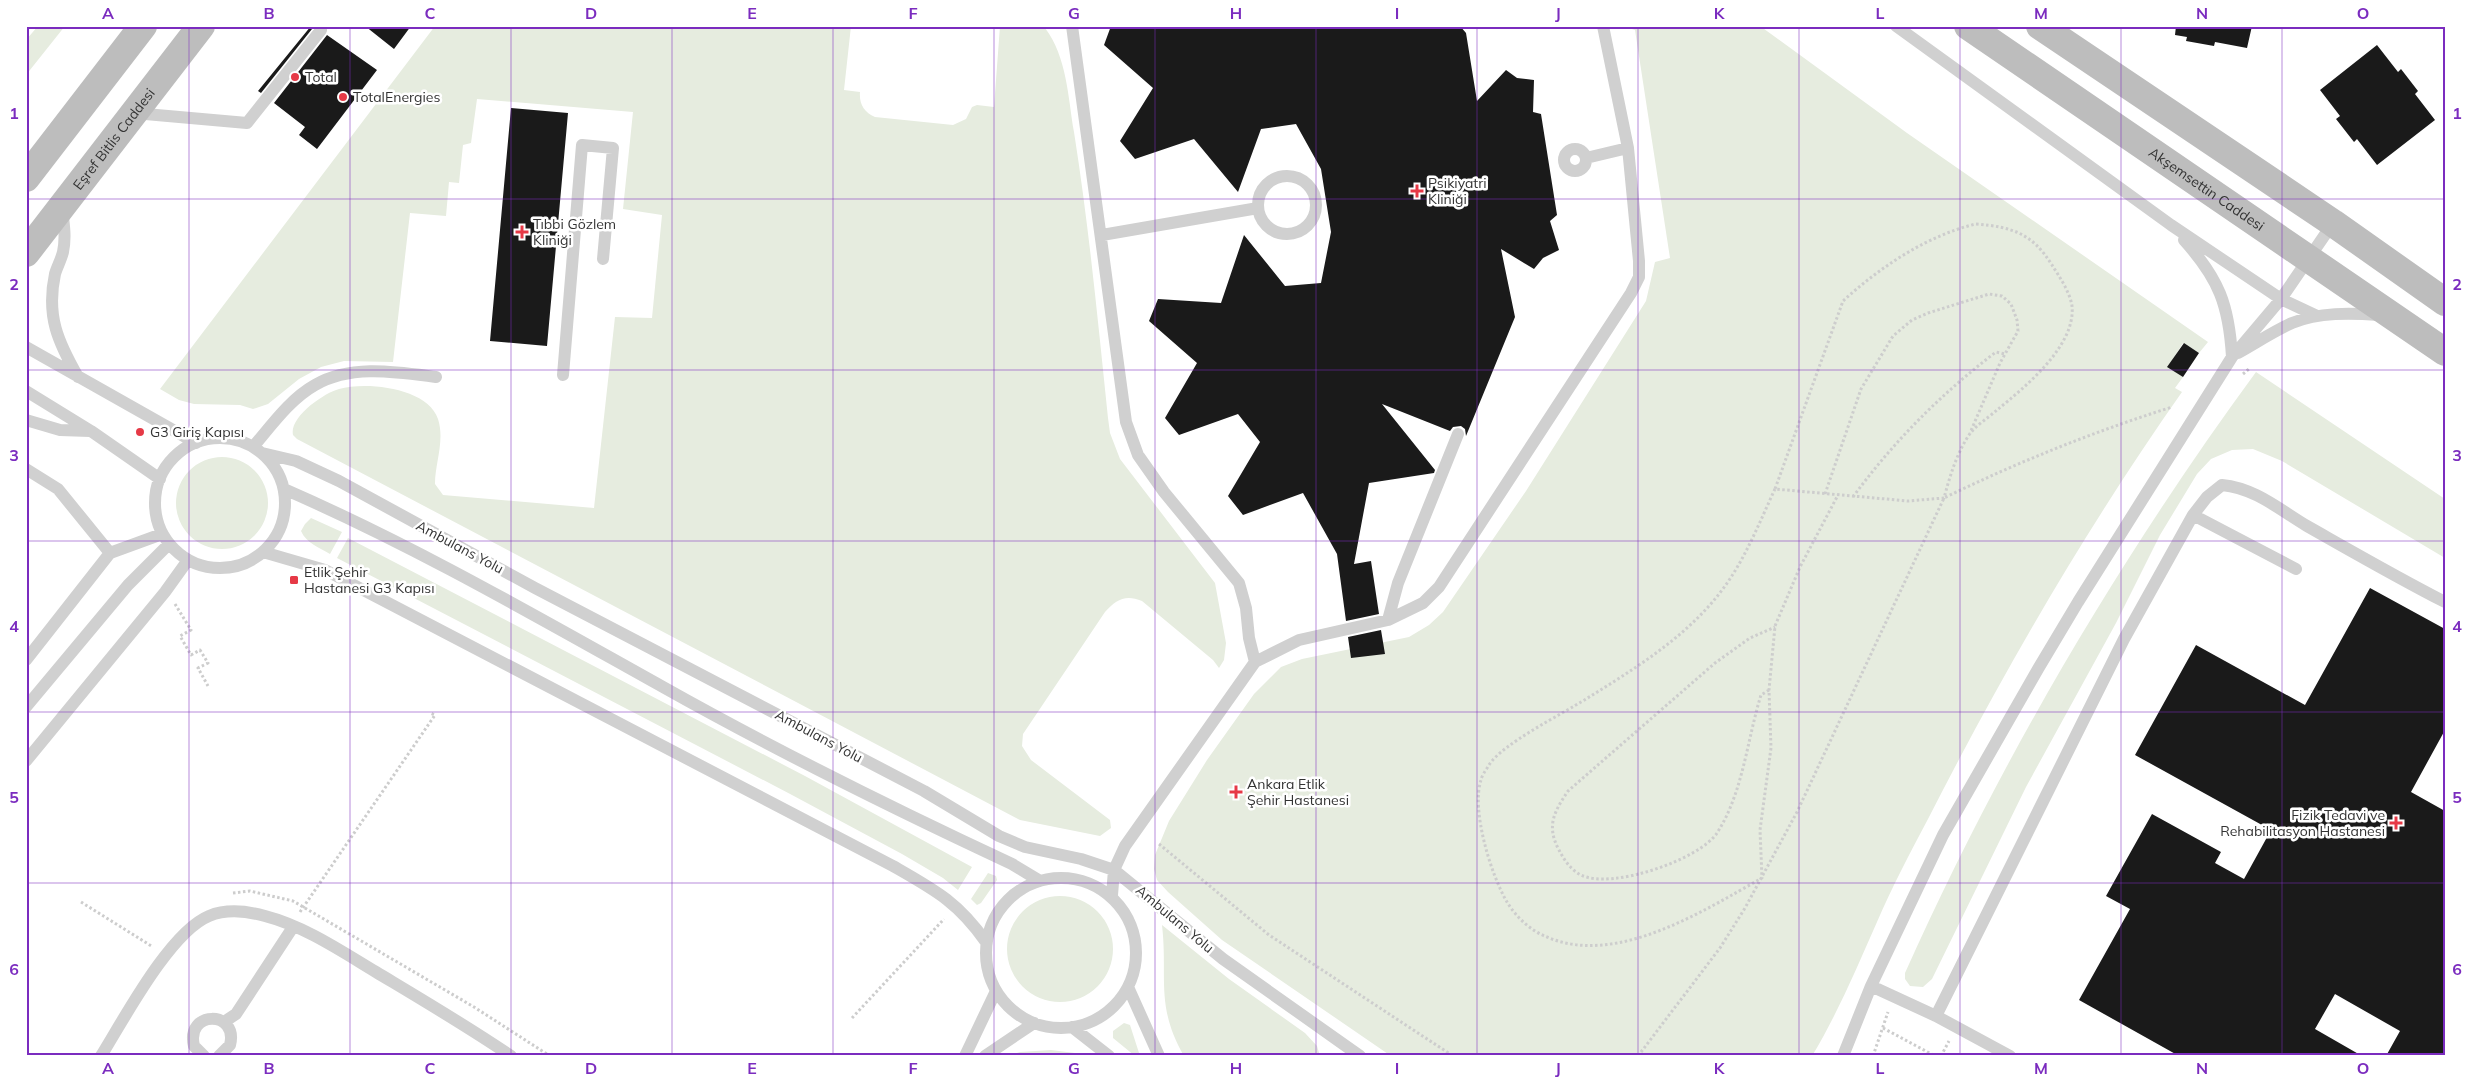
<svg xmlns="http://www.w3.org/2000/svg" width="2471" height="1082" viewBox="0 0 2471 1082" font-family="Mulish,sans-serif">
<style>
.green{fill:#e6ecdf}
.building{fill:#1a1a1a}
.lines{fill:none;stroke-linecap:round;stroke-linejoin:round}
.path{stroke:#cdcdcd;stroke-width:3;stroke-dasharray:2.5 2.5;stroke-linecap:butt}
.service{stroke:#d0d0d0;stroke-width:12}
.secondary{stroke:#bdbdbd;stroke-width:28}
.grid{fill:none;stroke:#7b2cbf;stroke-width:1;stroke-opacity:0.55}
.poi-dot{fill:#e63946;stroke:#fff;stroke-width:2}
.labels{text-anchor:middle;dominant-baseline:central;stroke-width:5;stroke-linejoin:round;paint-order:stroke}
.poi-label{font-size:14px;fill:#333;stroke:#fff;text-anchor:start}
.street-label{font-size:14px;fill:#333;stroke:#fff}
.neatline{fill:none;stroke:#7b2cbf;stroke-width:2}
.grid-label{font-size:16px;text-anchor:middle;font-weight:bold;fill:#7b2cbf}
</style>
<rect width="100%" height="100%" fill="#fff"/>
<path class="green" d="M 38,26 L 65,26 L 26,75 L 26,40 Z
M 435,26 L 851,26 L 844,90 L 860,92 C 859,104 864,112 875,117 L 953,125 L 966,119 L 972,107 L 977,105 L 994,107 L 1000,26 L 1045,28 C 1067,57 1068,97 1074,132 C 1089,227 1098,322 1108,418 L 1110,433 L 1120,459 L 1215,583 L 1226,643 L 1224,660 L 1219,668 L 1213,660 L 1142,601 C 1125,594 1116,600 1105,612 L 1023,734 L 1022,746 L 1031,760 L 1110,820 L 1111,828 L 1100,836 L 1020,820 L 297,439 L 293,435 C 289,417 324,393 339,389 C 367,381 428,388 438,419 C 445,441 435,463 435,484 L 443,495 L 594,508 L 615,317 L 652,318 L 662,215 L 623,209 L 633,112 L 477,99 L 471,143 L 463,145 L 459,183 L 449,182 L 446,216 L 410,213 L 393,362 L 344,361 L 321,367 L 299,379 L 268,404 L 253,409 L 240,405 L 194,404 L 179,400 L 160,389 Z
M 1623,26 L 1760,26 L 1907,133 L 2208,342 L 2199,353 L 2183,343 L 2168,367 L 2183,377 L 2175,388 L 2182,392 C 2087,527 2003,672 1928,819 C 1910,853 1892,887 1877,922 C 1857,967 1838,1013 1812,1056 L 1391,1056 L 1222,940 L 1168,892 L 1157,880 L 1154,869 L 1155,855 L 1169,821 L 1207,760 L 1254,694 L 1281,667 L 1302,659 L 1409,637 L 1429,625 L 1443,612 L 1526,491 L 1646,301 L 1655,262 L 1670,258 L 1635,30 Z
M 2256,372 L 2445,499 L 2445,558 L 2282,461 L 2253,449 L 2232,450 L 2211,459 L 2197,474 L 2160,535 L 2116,623 L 2026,787 L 1932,979 L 1923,987 L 1910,986 L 1905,979 L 1905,973 C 2000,761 2119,559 2256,372 Z
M176 503a46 46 0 1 1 92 0a46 46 0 1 1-92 0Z
M 311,518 L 342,532 L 330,554 C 320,548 306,543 301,531 L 305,524 Z
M 348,538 L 805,776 L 972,867 L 958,890 L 943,878 L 902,854 L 792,795 L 337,558 Z
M 988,873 L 996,876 L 997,880 L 981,903 L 977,905 L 971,899 Z
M1007 949a53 53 0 1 1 106 0a53 53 0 1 1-106 0Z
M 1162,925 L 1229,979 L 1305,1033 L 1317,1046 L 1320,1056 L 1184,1056 C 1155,1006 1168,977 1162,925 Z
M 1124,1023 L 1130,1025 L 1140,1056 L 1135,1056 L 1113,1038 L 1113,1031 Z
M 1051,1050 L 1075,1053 L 1080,1056 L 1007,1056 L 1020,1052 Z"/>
<path class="building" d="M 311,26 L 312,29 L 261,93 L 258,91 Z
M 365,26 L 411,26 L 394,49 Z
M 1111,26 L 1460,26 L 1466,33 L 1477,101 L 1506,70 L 1517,78 L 1534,80 L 1533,112 L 1541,114 L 1557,215 L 1550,221 L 1559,250 L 1543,258 L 1534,269 L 1501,249 L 1515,317 L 1466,436 L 1465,429 L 1461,426 L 1453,427 L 1450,431 L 1382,404 L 1435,470 L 1434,473 L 1369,483 L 1354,564 L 1371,561 L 1379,614 L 1346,621 L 1337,554 L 1303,493 L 1243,515 L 1228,496 L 1260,442 L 1238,414 L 1179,435 L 1165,418 L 1197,363 L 1149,321 L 1158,299 L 1221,303 L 1244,235 L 1285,286 L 1321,283 L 1331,232 L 1321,169 L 1296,124 L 1261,129 L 1238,192 L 1194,139 L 1135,159 L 1120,141 L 1153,88 L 1104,45 Z
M 2176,26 L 2252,26 L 2247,48 L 2215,42 L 2214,46 L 2186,41 L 2187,37 L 2175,35 Z
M 327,35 L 377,70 L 317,149 L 299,135 L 305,127 L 274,103 Z
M 2377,45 L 2398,72 L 2401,69 L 2418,91 L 2415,94 L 2435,120 L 2377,165 L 2357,139 L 2354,142 L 2336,119 L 2340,116 L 2320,90 Z
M 511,108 L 568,113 L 547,346 L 490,341 Z
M 2184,343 L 2199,353 L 2183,377 L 2167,367 Z
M 2370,588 L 2445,629 L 2445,730 L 2411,792 L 2445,811 L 2445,1056 L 2386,1056 L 2400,1031 L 2335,994 L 2315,1029 L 2362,1056 L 2179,1056 L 2079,1000 L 2130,909 L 2106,896 L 2152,814 L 2221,852 L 2215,863 L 2244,879 L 2271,830 L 2135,755 L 2196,645 L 2305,705 Z
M 1381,630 L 1385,654 L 1351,658 L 1348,637 Z"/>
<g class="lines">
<path class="path" d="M 1976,224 C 2012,227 2032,233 2052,265 C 2059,276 2070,292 2072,306 C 2076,346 2025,387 1997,410 C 1988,418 1975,426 1969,435 C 1956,455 1950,476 1944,498 L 1908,501 L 1775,489 L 1843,301 C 1880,267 1928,235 1976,224 Z
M 2243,374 L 2250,368
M 1775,489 C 1760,521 1746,557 1725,586 C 1690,635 1636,668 1586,699 C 1562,714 1502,744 1489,765 C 1486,770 1482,775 1481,780 C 1471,810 1491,875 1507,902 C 1516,917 1531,931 1547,937 C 1616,967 1703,911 1762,878 L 1760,830 L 1771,748 L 1769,690 L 1775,626 L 1800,567 L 1838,495
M 1825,494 L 1861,389 L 1893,336 L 1912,320 L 1928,313 L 1989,294 L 2002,296 L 2011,304 L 2017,320 L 2018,331 L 2000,363 L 1970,433
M 1853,497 C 1893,442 1942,393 1996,352 L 2005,354
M 175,604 L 191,630 L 180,636 L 191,655 L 200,650 L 208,663 L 198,668 L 208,686
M 1769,690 L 1761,695 C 1747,740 1743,793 1717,833 C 1699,860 1611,890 1581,875 C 1571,870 1564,860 1559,850 C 1546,826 1554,812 1568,791 L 1715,663 L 1750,638 L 1775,627
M 1159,844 L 1269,935 L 1453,1056
M 233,893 L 250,891 L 293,901 L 474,1007 L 550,1056
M 81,902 L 153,947
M 300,912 L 435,715 L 430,713
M 852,1018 L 944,919
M 1883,1028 L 1935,1056
M 1638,1056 L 1720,948 L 1745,908 L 1797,812 L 1944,498 C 2018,462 2093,432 2172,407
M 1873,1056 L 1888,1012
M 1941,1056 L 1949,1041"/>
<path class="service" d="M 1072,26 L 1126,422 L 1138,455 L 1164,492 L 1239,583 L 1246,608 L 1249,638 L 1255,662
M 1896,26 L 2171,225 L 2281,299 L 2317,316
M 134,113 L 247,123 L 321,30 L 319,26
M1564 160a11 11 0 1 1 22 0a11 11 0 1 1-22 0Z
M 1586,158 L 1628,148
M1258 205a29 29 0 1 1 58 0a29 29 0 1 1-58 0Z
M 62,210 C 64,224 66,238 63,252 C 61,260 57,267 55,274 C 46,316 58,342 78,377
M 1102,235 L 1258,208
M 2184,240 C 2219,279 2229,305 2232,357
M 26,347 L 196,443
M 2238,353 C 2256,343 2274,331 2292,323 C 2319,312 2351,313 2379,315
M 563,375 L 582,145 L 613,148 L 603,259
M 26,391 L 91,431 L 160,479
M 26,420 L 60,430 L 90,431
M155 503a65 65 0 1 1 130 0a65 65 0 1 1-130 0Z
M 253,447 C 271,426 290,399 315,385 C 351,364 397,372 436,377
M 262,453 L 296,461 L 339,481 L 535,588 L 924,791 L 999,836 L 1025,847 L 1081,859 L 1114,870 L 1223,959 L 1360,1056
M 26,469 L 58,489 L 110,553
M 284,489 C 415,546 539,618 663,687 C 777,751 894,809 1012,864 L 1040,881
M 2193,515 L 2296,569
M 263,552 L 325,570 L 893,866 C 935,890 958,902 986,942
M 1388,620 L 1398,583 L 1458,434
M 26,660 L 110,553 L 162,534
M 26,707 L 128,585 L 169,544
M 26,761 L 165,592 L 188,560
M986 953a75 75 0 1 1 150 0a75 75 0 1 1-150 0Z
M 1112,895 L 1114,870 L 1125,846 L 1255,662 L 1299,640 L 1388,620 L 1423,603 L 1439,587 L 1631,293 L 1639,277 L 1639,261 L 1628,148 L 1603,26
M 1871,986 L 1936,1016 L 2010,1056
M 1128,987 L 1159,1056
M 1936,1016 L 2124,639 L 2193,515 L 2207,497 L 2222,485 C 2255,488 2280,510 2307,526 C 2353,552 2398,578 2445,602
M 224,1022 L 236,1014 L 293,927
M 1072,1027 L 1109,1056
M 101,1056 C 124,1019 170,932 209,916 C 226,909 247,911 265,916 C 304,926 341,951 376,972 C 421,999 467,1026 511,1056
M 204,1056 L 194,1046 C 185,1010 239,1010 230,1045 L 219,1056
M 965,1056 L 995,993
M 985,1056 L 1034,1023
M 1843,1056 L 1871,986 L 1943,835 L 2038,669 L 2078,602 L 2232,357 L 2281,299 L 2333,223"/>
<g class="secondary">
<path id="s1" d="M 1968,26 L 2445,352"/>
<path d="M 2040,26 L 2333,223 L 2445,302"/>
<path d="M 26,178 L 143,26"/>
<path id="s2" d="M 26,253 L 201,26"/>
</g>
</g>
<path class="grid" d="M 189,26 L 189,1056M 350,26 L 350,1056M 511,26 L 511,1056M 672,26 L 672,1056M 833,26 L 833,1056M 994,26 L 994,1056M 1155,26 L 1155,1056M 1316,26 L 1316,1056M 1477,26 L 1477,1056M 1638,26 L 1638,1056M 1799,26 L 1799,1056M 1960,26 L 1960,1056M 2121,26 L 2121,1056M 2282,26 L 2282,1056M 26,199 L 2445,199M 26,370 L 2445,370M 26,541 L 2445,541M 26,712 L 2445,712M 26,883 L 2445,883"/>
<g class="poi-dot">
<circle cx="295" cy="77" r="5"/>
<circle cx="343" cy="97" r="5"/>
<path d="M1414.5 183.5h5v5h5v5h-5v5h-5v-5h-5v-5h5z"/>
<path d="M519.5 224.5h5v5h5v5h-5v5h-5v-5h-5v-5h5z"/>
<circle cx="140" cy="432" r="5"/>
<rect x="289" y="575" width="10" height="10" rx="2.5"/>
<path d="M1233.5 784.5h5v5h5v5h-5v5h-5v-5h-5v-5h5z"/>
<path d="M2393.5 815.5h5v5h5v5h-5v5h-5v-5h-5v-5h5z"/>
</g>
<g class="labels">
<g class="poi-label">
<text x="305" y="77">Total</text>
<text x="353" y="97">TotalEnergies</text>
<text x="1428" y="183">Psikiyatri<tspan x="1428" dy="16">Kliniği</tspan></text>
<text x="533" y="224">Tıbbi Gözlem<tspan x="533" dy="16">Kliniği</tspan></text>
<text x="150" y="432">G3 Giriş Kapısı</text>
<text x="304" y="572">Etlik Şehir<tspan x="304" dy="16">Hastanesi G3 Kapısı</tspan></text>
<text x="1247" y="784">Ankara Etlik<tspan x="1247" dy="16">Şehir Hastanesi</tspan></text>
<text x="2385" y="815" text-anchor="end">Fizik Tedavi ve<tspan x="2385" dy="16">Rehabilitasyon Hastanesi</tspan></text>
</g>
<g class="street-label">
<text stroke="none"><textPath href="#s2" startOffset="144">Eşref Bitlis Caddesi</textPath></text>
<text stroke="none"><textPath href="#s1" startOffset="289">Akşemsettin Caddesi</textPath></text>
<text transform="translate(460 547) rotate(28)">Ambulans Yolu</text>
<text transform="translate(819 736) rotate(28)">Ambulans Yolu</text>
<text transform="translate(1175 919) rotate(40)">Ambulans Yolu</text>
</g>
</g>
<rect width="2471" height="1082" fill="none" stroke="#ffffff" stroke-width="55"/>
<rect x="28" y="28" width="2416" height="1026" class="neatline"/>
<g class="grid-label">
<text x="108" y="19">A</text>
<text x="269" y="19">B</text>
<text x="430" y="19">C</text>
<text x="591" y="19">D</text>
<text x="752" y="19">E</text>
<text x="913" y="19">F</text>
<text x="1074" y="19">G</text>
<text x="1236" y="19">H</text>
<text x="1397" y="19">I</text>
<text x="1558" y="19">J</text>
<text x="1719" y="19">K</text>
<text x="1880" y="19">L</text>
<text x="2041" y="19">M</text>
<text x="2202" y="19">N</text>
<text x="2363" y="19">O</text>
<text x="14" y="119">1</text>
<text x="2457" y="119">1</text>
<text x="14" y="290">2</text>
<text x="2457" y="290">2</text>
<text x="14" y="461">3</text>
<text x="2457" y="461">3</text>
<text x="14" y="632">4</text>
<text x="2457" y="632">4</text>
<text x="14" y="803">5</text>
<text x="2457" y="803">5</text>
<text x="14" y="975">6</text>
<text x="2457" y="975">6</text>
<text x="108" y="1074">A</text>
<text x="269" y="1074">B</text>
<text x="430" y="1074">C</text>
<text x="591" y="1074">D</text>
<text x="752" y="1074">E</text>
<text x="913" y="1074">F</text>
<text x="1074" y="1074">G</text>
<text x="1236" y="1074">H</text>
<text x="1397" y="1074">I</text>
<text x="1558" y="1074">J</text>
<text x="1719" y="1074">K</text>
<text x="1880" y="1074">L</text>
<text x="2041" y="1074">M</text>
<text x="2202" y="1074">N</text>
<text x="2363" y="1074">O</text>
</g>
</svg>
